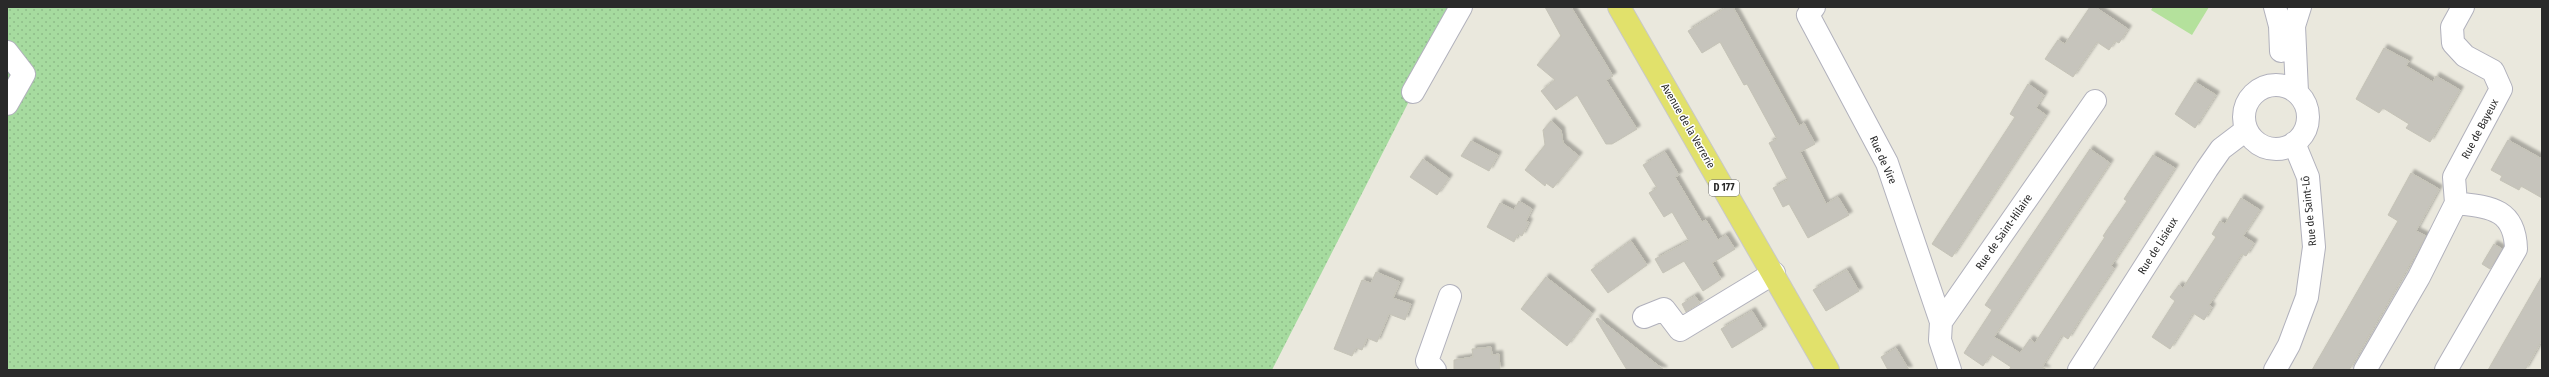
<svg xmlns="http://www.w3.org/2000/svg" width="2549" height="377" viewBox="0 0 2549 377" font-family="'Fira Sans Condensed',sans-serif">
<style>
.grass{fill:url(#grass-dots)}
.pitch{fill:#b4e19c}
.building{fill:#c6c4bc;stroke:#c5c3b7;filter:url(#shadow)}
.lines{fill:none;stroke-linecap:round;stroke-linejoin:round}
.street-casing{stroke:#b1b1bc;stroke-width:24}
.primary-casing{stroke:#c8c8c8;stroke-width:24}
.street{stroke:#fff;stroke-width:22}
.primary{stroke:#e1e16b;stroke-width:22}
.labels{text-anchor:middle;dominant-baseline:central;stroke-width:3;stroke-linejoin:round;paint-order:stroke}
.shield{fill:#fff;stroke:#6a6a6a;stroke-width:1}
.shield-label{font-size:10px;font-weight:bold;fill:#2a2a2a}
.street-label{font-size:11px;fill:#2a2a2a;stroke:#fff}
</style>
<defs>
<pattern id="grass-dots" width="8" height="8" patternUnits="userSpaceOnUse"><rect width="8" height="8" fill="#a6db9f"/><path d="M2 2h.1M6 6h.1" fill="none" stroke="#8fbc89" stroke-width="1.8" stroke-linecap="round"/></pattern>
<filter id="shadow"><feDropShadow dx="3.5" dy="-3.5" stdDeviation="1" flood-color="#0004"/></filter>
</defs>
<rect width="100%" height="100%" fill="#eae8dd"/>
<path class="grass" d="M 7,7 L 1457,7 L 1272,370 L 7,370 Z"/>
<path class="pitch" d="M 2153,7 L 2209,7 L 2192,35 L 2151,10 Z"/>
<path class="building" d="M 1545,7 L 1571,7 L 1613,76 L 1606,80 L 1637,129 L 1612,144 L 1606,144 L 1577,95 L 1556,110 L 1541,91 L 1555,80 L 1537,65 L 1561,36 Z
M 1727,7 L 1733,7 L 1799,126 L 1804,123 L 1815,144 L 1800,152 L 1826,204 L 1838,197 L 1849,215 L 1808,238 L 1789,204 L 1783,207 L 1773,188 L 1788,180 L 1769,143 L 1777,139 L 1747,84 L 1744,85 L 1720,42 L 1702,53 L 1688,31 Z
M 2090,7 L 2095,7 L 2128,29 L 2119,43 L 2115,41 L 2109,50 L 2097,42 L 2073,77 L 2045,59 L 2058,40 L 2065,44 Z
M 2384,48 L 2409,61 L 2406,66 L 2433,82 L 2436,76 L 2460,90 L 2430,142 L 2406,128 L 2409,124 L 2383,108 L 2379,113 L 2356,99 Z
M 2195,82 L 2216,95 L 2195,128 L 2175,114 Z
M 2028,84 L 2044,95 L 2036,108 L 2046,115 L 1952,257 L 1932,244 L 2015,117 L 2010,114 Z
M 1551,121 L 1561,130 L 1563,143 L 1579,156 L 1553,188 L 1546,183 L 1545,186 L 1525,170 L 1545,145 L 1543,130 Z
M 2508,140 L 2542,159 L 2542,198 L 2521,186 L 2519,190 L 2500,180 L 2502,176 L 2491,170 Z
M 1471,141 L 1498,155 L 1489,171 L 1461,156 Z
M 2090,149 L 2110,163 L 1994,337 L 2020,353 L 2030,339 L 2035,343 L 2105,237 L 2103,236 L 2127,201 L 2124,199 L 2153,155 L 2175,168 L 2111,266 L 2114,268 L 2079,321 L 2068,339 L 2062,335 L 2042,367 L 2047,370 L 2009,370 L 2011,367 L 1991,354 L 1983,366 L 1964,353 L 1992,310 L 1985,305 Z
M 1665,152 L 1679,175 L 1675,177 L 1702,222 L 1706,220 L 1718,240 L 1726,235 L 1735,249 L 1712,263 L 1721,279 L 1703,291 L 1684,261 L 1663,273 L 1655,259 L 1689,241 L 1672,212 L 1664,217 L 1649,193 L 1657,188 L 1643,165 Z
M 1423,159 L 1449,178 L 1437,195 L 1410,177 Z
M 2411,173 L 2439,189 L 2416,231 L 2426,236 L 2422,243 L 2349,370 L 2312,370 L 2398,221 L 2388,215 Z
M 2241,198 L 2260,210 L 2243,236 L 2254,243 L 2246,256 L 2242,254 L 2209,305 L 2212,307 L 2204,320 L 2193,313 L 2170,349 L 2152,337 L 2175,301 L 2170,297 L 2179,285 L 2183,288 L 2216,237 L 2212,234 L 2220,221 L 2225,224 Z
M 1519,201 L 1532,209 L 1526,221 L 1529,222 L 1522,236 L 1518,234 L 1514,242 L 1487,227 L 1500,203 L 1514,210 Z
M 1631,241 L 1647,265 L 1608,293 L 1591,270 Z
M 2494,244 L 2502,249 L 2490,269 L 2482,264 Z
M 1847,270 L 1859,291 L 1826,311 L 1813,290 Z
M 1376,272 L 1400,282 L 1393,298 L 1411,304 L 1405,320 L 1389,314 L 1377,342 L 1367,338 L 1362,350 L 1356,348 L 1352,356 L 1334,349 L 1362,280 L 1371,283 Z
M 2542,276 L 2542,340 L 2525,370 L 2488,370 Z
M 1546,277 L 1592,313 L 1567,346 L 1521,309 Z
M 1695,296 L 1700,303 L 1686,312 L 1682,304 Z
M 1752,311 L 1763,329 L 1732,348 L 1721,329 Z
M 1598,318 L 1664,370 L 1627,370 L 1596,319 Z
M 1491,347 L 1492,355 L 1499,354 L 1500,370 L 1454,370 L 1454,360 L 1473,357 L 1472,349 Z
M 1896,348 L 1909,370 L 1888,370 L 1881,357 Z"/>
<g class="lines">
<g class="street-casing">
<path id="street" d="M 1814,7 L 1808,15 L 1887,163 L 1941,322
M 2275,7 L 2280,26 L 2281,51
M 7,52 L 24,74 L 7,104
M2244 117a32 32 0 1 1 64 0a32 32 0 1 1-64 0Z
M 1413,92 L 1461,7
M 2297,92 L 2294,26 L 2300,7
M 1644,317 L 1664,309 L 1680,330 L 1774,273
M 1435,370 L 1427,361 L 1450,296
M 1950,370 L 1940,340 L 1941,322 L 2095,101
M 2079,370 L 2207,169 L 2221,149 L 2246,130
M 2275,370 L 2289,345 L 2307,297 L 2314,247 L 2308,177 L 2294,143
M 2365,370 L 2419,277 L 2456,203 L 2454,177 L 2501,89 L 2493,71 L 2465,56 L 2453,43 L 2452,27 L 2463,7
M 2446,370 L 2516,249 C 2515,208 2489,207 2456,203"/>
</g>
<g class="primary-casing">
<path id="primary" d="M 1619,7 L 1828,370"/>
</g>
<use href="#street" class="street"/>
<use href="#primary" class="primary"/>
</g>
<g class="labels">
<rect class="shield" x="1709" y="180" width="30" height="16" rx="3"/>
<g class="shield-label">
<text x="1724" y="188">D 177</text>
</g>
<g class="street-label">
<text transform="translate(1688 126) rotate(60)">Avenue de la Verrerie</text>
<text transform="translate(2480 129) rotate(-62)">Rue de Bayeux</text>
<text transform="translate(1883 160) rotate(66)">Rue de Vire</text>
<text transform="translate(2309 211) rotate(-96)">Rue de Saint-Lô</text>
<text transform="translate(2004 232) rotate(-55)">Rue de Saint-Hilaire</text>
<text transform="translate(2158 246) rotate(-58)">Rue de Lisieux</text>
</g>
</g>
<rect width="2549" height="377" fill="none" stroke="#2a2a2a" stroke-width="16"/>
</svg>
